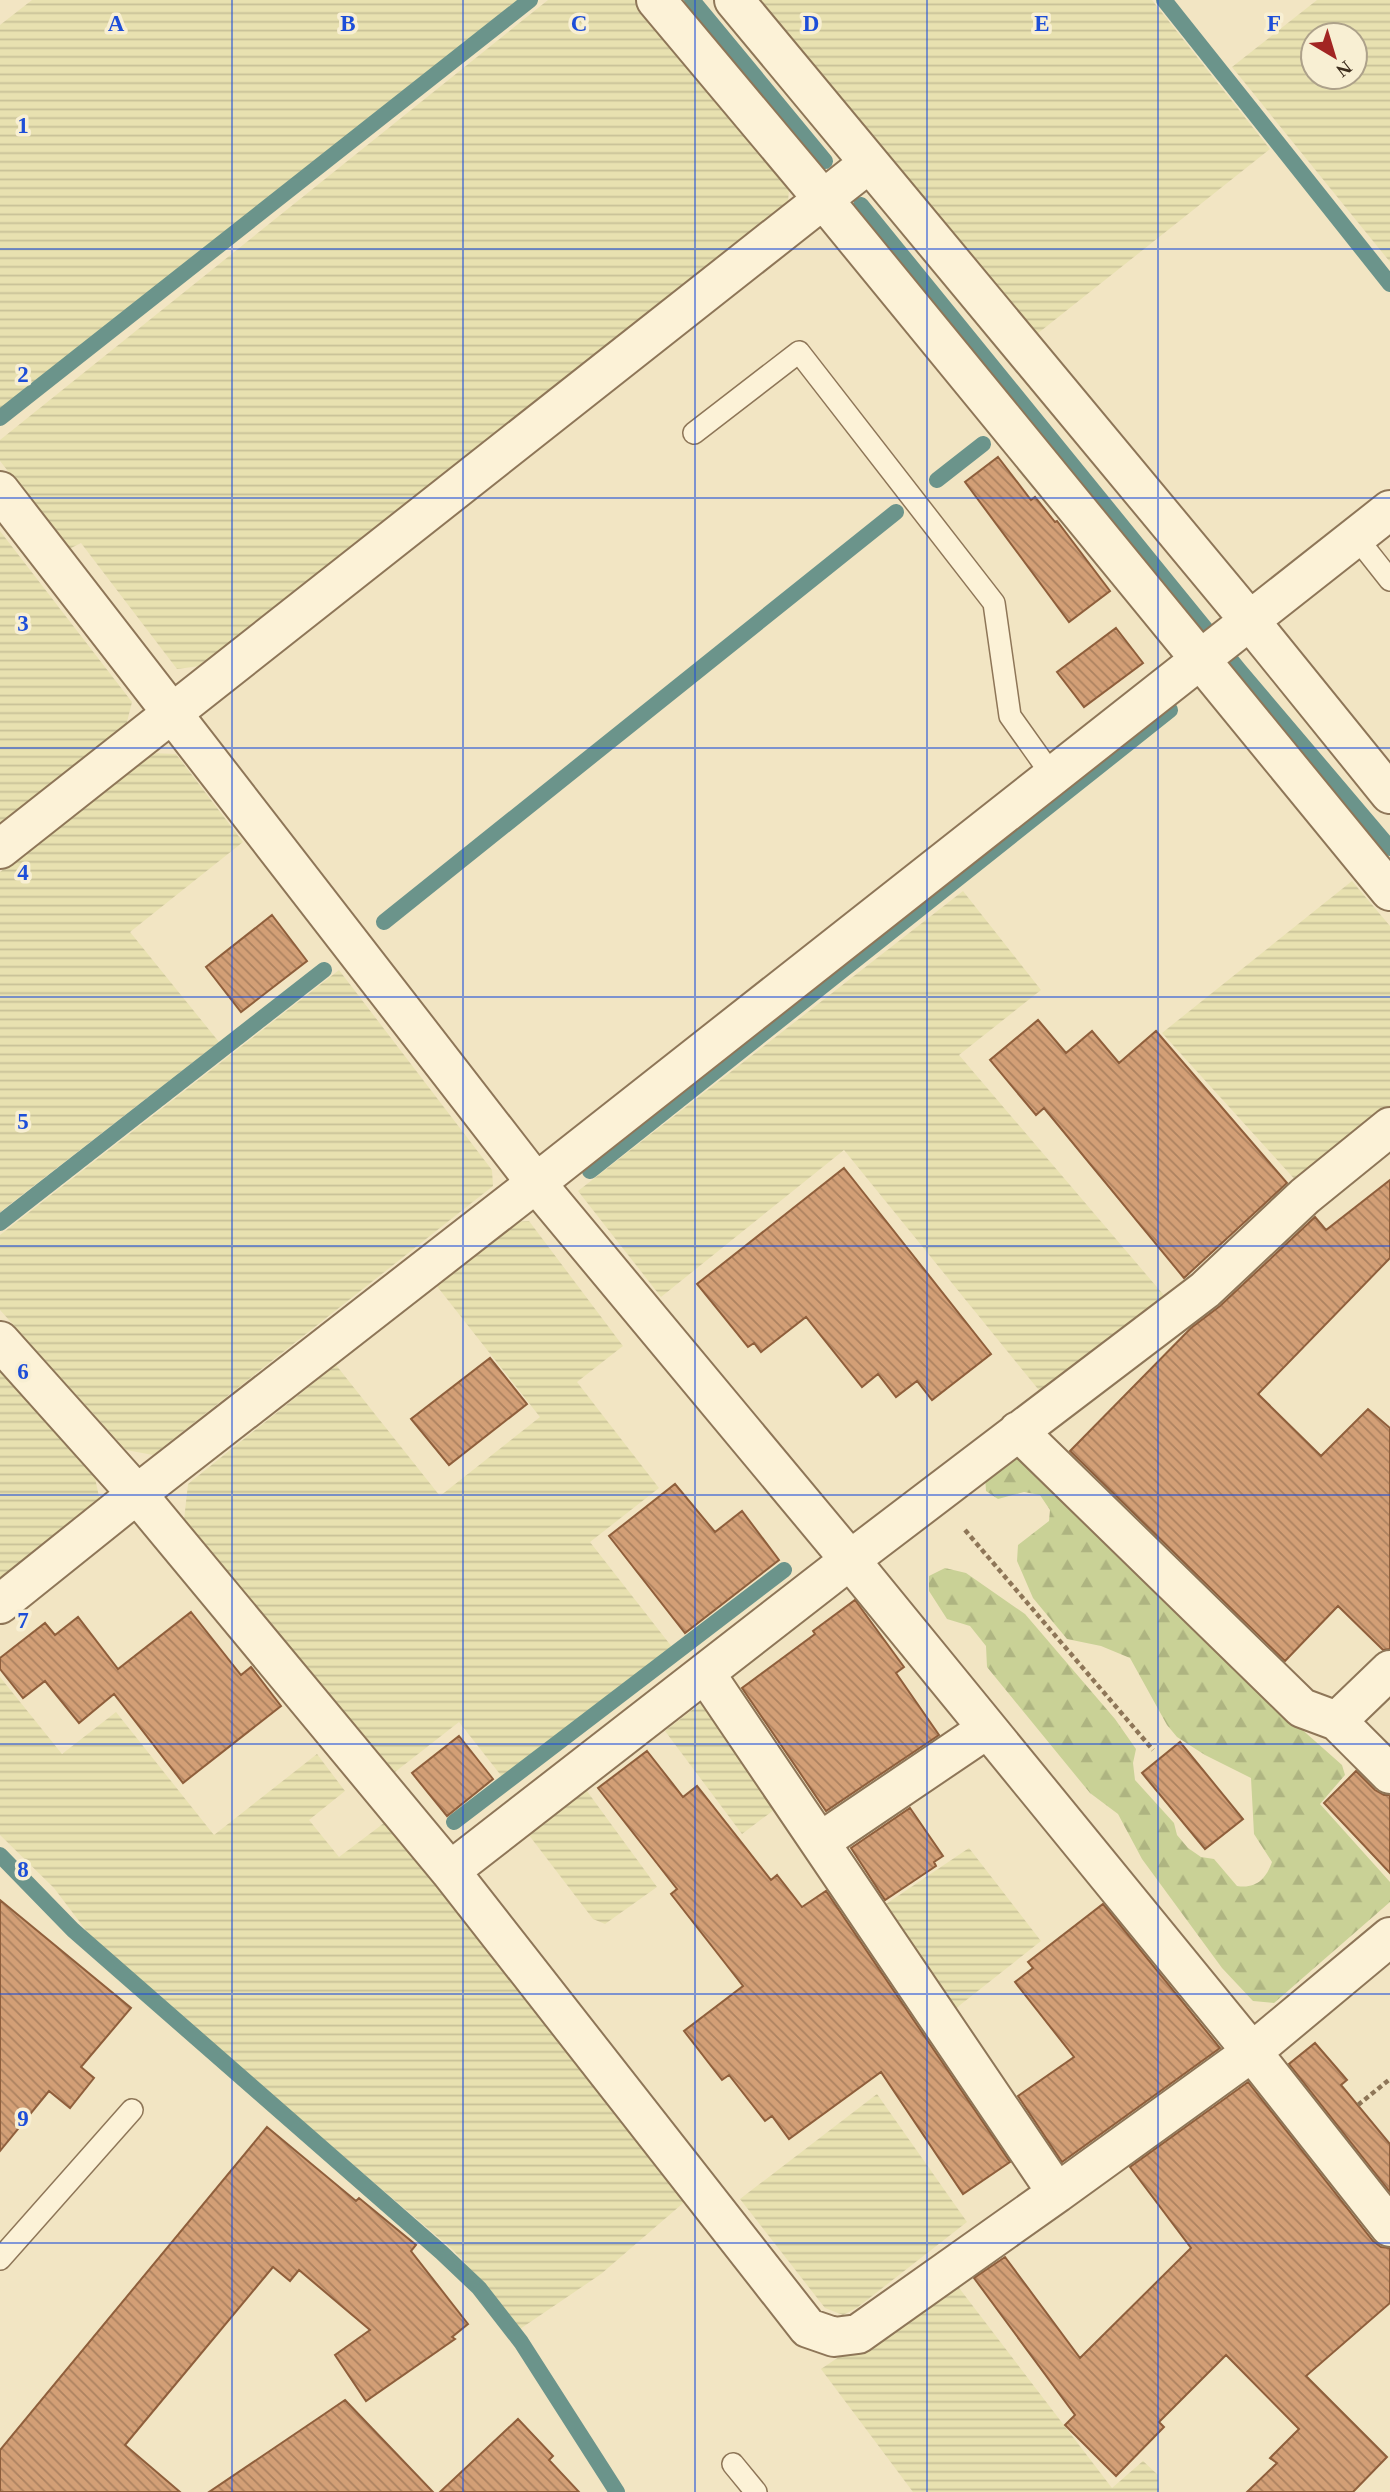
<svg xmlns="http://www.w3.org/2000/svg" width="1390" height="2492" viewBox="0 0 1390 2492" font-family="'Times New Roman',serif">
<style>
.farmland{fill:url(#farmland-rules);fill-rule:evenodd}
.forest{fill:url(#forest-firs)}
.lines{fill:none;stroke-linecap:round;stroke-linejoin:round}
.stream{stroke:#6b948b;stroke-width:16}
.building{fill:url(#building-back-hatch);stroke:#8f5f3c;stroke-width:2}
.lane-casing{stroke:#8e7658;stroke-width:24}
.street-casing{stroke:#8e7658;stroke-width:42}
.path{stroke:#8e7658;stroke-width:4.5;stroke-dasharray:5 3.5;stroke-linecap:butt}
.lane{stroke:#fcf2d7;stroke-width:21}
.street{stroke:#fcf2d7;stroke-width:38}
.grid{fill:none;stroke:#1d4ed8;stroke-width:2;stroke-opacity:0.55}
.grid-label{font-size:23px;text-anchor:middle;font-weight:bold;fill:#1d4ed8;stroke:#f8efd3;stroke-width:7;stroke-linejoin:round;paint-order:stroke}
</style>
<defs>
<pattern id="farmland-rules" width="6" height="5" patternUnits="userSpaceOnUse" patternTransform="scale(1.75)"><rect width="6" height="5" fill="#e8e1b0"/><path d="M0 2.5h6" fill="none" stroke="#c8c197"/></pattern>
<pattern id="forest-firs" width="22" height="20" patternUnits="userSpaceOnUse" patternTransform="scale(1.75)"><rect width="22" height="20" fill="#c9d196"/><path d="M5 1l3.5 6h-7zM16 11l3.5 6h-7z" fill="#aeb481"/></pattern>
<pattern id="building-back-hatch" width="6" height="6" patternUnits="userSpaceOnUse" patternTransform="scale(1.75)"><rect width="6" height="6" fill="#d39f76"/><path d="M-1 5l2 2M0 0l6 6M5-1l2 2" fill="none" stroke="#ac8260"/></pattern>
</defs>
<rect width="100%" height="100%" fill="#f2e5c3"/>
<path class="farmland" d="M 32,0 L 522,0 L 0,412 L 0,25 Z
M 548,0 L 639,0 L 790,178 L 788,202 L 200,666 L 177,669 L 81,543 L 69,549 L 0,461 L 0,440 Z
M 759,0 L 1152,0 L 1270,149 L 1037,334 Z
M 1317,0 L 1390,0 L 1390,262 L 1232,67 ZM 1313,35 L 1355,35 L 1355,77 L 1313,77 Z
M 0,531 L 132,702 L 124,734 L 0,830 Z
M 150,753 L 176,754 L 243,842 L 130,932 L 219,1042 L 0,1212 L 0,872 Z
M 1352,881 L 1390,926 L 1390,1108 L 1298,1183 L 1162,1033 Z
M 963,891 L 1041,990 L 959,1055 L 1168,1300 L 1042,1394 L 844,1150 L 661,1297 L 578,1191 Z
M 339,970 L 492,1170 L 493,1186 L 153,1455 L 126,1450 L 0,1310 L 0,1235 Z
M 529,1221 L 623,1346 L 577,1382 L 659,1488 L 590,1542 L 672,1647 L 503,1778 L 459,1722 L 395,1772 L 184,1520 L 188,1484 L 336,1365 L 440,1496 L 540,1417 L 436,1285 L 515,1222 Z
M 0,1371 L 95,1478 L 100,1501 L 0,1582 Z
M 0,1677 L 62,1754 L 116,1712 L 214,1835 L 317,1754 L 345,1791 L 309,1820 L 339,1857 L 388,1820 L 689,2198 L 601,2274 L 520,2329 L 486,2286 L 453,2250 L 160,2000 L 91,1937 L 54,1888 L 0,1835 Z
M 709,1697 L 783,1803 L 742,1834 L 665,1731 Z
M 584,1787 L 657,1887 L 605,1924 L 593,1919 L 525,1830 Z
M 969,1848 L 1041,1941 L 955,2009 L 886,1904 Z
M 877,2094 L 967,2222 L 858,2307 L 843,2315 L 825,2308 L 740,2199 Z
M 953,2280 L 1112,2488 L 1143,2461 L 1158,2475 L 1159,2492 L 913,2492 L 821,2369 Z"/>
<path class="forest" d="M 1015,1453 L 1289,1718 L 1342,1765 L 1345,1775 L 1320,1804 L 1390,1882 L 1390,1902 L 1274,2003 L 1253,2001 L 1222,1968 L 1142,1859 L 1118,1814 L 1090,1793 L 987,1667 L 986,1646 L 970,1626 L 947,1619 L 929,1591 L 929,1576 L 945,1568 L 966,1573 L 1025,1614 L 1115,1719 L 1136,1749 L 1133,1763 L 1135,1780 L 1174,1823 L 1177,1835 L 1188,1848 L 1201,1857 L 1214,1859 L 1237,1886 C 1256,1889 1266,1879 1272,1862 L 1254,1834 L 1251,1778 L 1205,1755 L 1177,1737 L 1167,1725 L 1130,1658 L 1101,1646 L 1067,1639 L 1033,1598 L 1017,1561 L 1018,1545 L 1049,1521 L 1050,1510 L 1040,1495 L 1024,1492 L 998,1499 L 986,1491 L 985,1476 Z"/>
<g class="lines">
<path class="stream" d="M 692,0 L 825,161
M 1164,0 L 1390,284
M 861,205 L 1239,670 L 1390,848
M 0,418 L 530,0
M 937,480 L 983,444
M 384,922 L 896,512
M 590,1171 L 1170,710
M 0,1223 L 324,970
M 454,1822 L 784,1570
M 0,1855 L 73,1930 L 441,2252 L 479,2288 L 521,2342 L 617,2492"/>
</g>
<path class="building" d="M 998,457 L 1031,500 L 1035,497 L 1055,522 L 1057,521 L 1110,591 L 1069,622 L 965,482 Z
M 1116,628 L 1143,663 L 1084,707 L 1057,672 Z
M 272,915 L 307,961 L 241,1012 L 206,967 Z
M 1038,1020 L 1066,1053 L 1092,1031 L 1119,1063 L 1156,1031 L 1287,1183 L 1184,1278 L 1044,1108 L 1036,1115 L 990,1060 Z
M 844,1168 L 991,1354 L 932,1400 L 917,1381 L 896,1397 L 878,1374 L 862,1387 L 806,1317 L 761,1352 L 754,1343 L 748,1347 L 697,1284 Z
M 1390,1180 L 1390,1258 L 1258,1394 L 1321,1456 L 1368,1409 L 1390,1428 L 1390,1649 L 1383,1650 L 1338,1606 L 1285,1661 L 1070,1451 L 1191,1328 L 1220,1306 L 1315,1217 L 1326,1230 Z
M 490,1358 L 527,1404 L 449,1465 L 411,1419 Z
M 675,1484 L 715,1532 L 742,1511 L 779,1560 L 685,1633 L 609,1536 Z
M 855,1600 L 904,1667 L 896,1673 L 939,1735 L 826,1811 L 742,1688 L 815,1634 L 813,1631 Z
M 191,1612 L 241,1675 L 251,1667 L 281,1706 L 183,1783 L 114,1694 L 79,1723 L 45,1681 L 23,1698 L 0,1669 L 0,1658 L 45,1623 L 55,1635 L 78,1617 L 118,1669 Z
M 459,1736 L 493,1779 L 447,1816 L 412,1773 Z
M 1180,1742 L 1243,1819 L 1205,1849 L 1142,1773 Z
M 647,1751 L 683,1797 L 697,1786 L 771,1880 L 777,1875 L 802,1907 L 826,1891 L 1010,2162 L 963,2194 L 881,2072 L 789,2139 L 772,2116 L 765,2121 L 729,2075 L 722,2080 L 684,2031 L 743,1986 L 671,1894 L 677,1889 L 598,1788 Z
M 1356,1771 L 1375,1790 L 1384,1795 L 1390,1795 L 1390,1873 L 1324,1803 Z
M 910,1808 L 943,1856 L 934,1862 L 936,1866 L 885,1900 L 851,1848 Z
M 0,1900 L 131,2008 L 81,2067 L 94,2078 L 70,2108 L 49,2091 L 0,2151 Z
M 1103,1904 L 1220,2048 L 1062,2162 L 1018,2096 L 1074,2057 L 1015,1982 L 1033,1968 L 1028,1962 Z
M 1315,2043 L 1347,2080 L 1341,2085 L 1390,2144 L 1390,2192 L 1289,2064 Z
M 1248,2082 L 1373,2241 L 1381,2247 L 1390,2248 L 1390,2303 L 1306,2376 L 1387,2457 L 1353,2492 L 1247,2492 L 1277,2463 L 1270,2458 L 1299,2429 L 1226,2355 L 1159,2422 L 1164,2427 L 1116,2476 L 1065,2425 L 1075,2415 L 974,2278 L 1005,2257 L 1080,2358 L 1191,2248 L 1130,2167 Z
M 267,2127 L 356,2201 L 359,2198 L 416,2245 L 411,2251 L 468,2324 L 452,2337 L 455,2339 L 366,2401 L 335,2355 L 370,2330 L 299,2270 L 290,2281 L 273,2267 L 125,2445 L 180,2492 L 0,2492 L 0,2450 Z
M 345,2400 L 433,2492 L 209,2492 L 320,2417 Z
M 518,2419 L 553,2456 L 549,2460 L 579,2492 L 440,2492 Z"/>
<g class="lines">
<g class="lane-casing">
<path id="lane" d="M 694,433 L 799,352 L 994,603 L 1010,716 L 1052,775
M 1356,537 L 1390,580
M 0,2259 L 132,2110
M 733,2464 L 756,2492"/>
</g>
<g class="street-casing">
<path id="street" d="M 656,0 L 823,199 L 1390,891
M 734,0 L 1250,621 L 1390,794
M 0,491 L 536,1183 L 850,1560 L 1252,2052 L 1390,2227
M 0,849 L 868,164
M 0,1341 L 137,1494 L 450,1871 L 850,1560 L 1205,1290 L 1305,1196 L 1390,1127
M 1018,1431 L 1302,1708 L 1337,1721 L 1390,1774
M 0,1604 L 137,1494 L 536,1183 L 1390,510
M 705,1673 L 1057,2193 L 1252,2052 L 1390,1937
M 1337,1721 L 1390,1670
M 820,1842 L 987,1729
M 450,1871 L 808,2328 L 834,2337 L 858,2334 L 1057,2193"/>
</g>
<path class="path" d="M 965,1530 L 1153,1750
M 1358,2105 L 1390,2079"/>
<use href="#lane" class="lane"/>
<use href="#street" class="street"/>
</g>
<path class="grid" d="M 232,0 L 232,2492M 463,0 L 463,2492M 695,0 L 695,2492M 927,0 L 927,2492M 1158,0 L 1158,2492M 0,249 L 1390,249M 0,498 L 1390,498M 0,748 L 1390,748M 0,997 L 1390,997M 0,1246 L 1390,1246M 0,1495 L 1390,1495M 0,1744 L 1390,1744M 0,1994 L 1390,1994M 0,2243 L 1390,2243"/>
<g class="grid-label">
<text x="116" y="31">A</text>
<text x="348" y="31">B</text>
<text x="579" y="31">C</text>
<text x="811" y="31">D</text>
<text x="1042" y="31">E</text>
<text x="1274" y="31">F</text>
<text x="23" y="133">1</text>
<text x="23" y="382">2</text>
<text x="23" y="631">3</text>
<text x="23" y="880">4</text>
<text x="23" y="1129">5</text>
<text x="23" y="1379">6</text>
<text x="23" y="1628">7</text>
<text x="23" y="1877">8</text>
<text x="23" y="2126">9</text>
</g>
<g transform="translate(1334 56) rotate(142)"><circle r="33" fill="#f8efd3" stroke="#ada18a" stroke-width="2"/>
<path d="M0-5L12 26L0 18L-12 26Z" fill="#a22523"/>
<text y="-10" font-size="19" font-weight="bold" text-anchor="middle" fill="#3d2d1d">N</text>
</g>
</svg>
